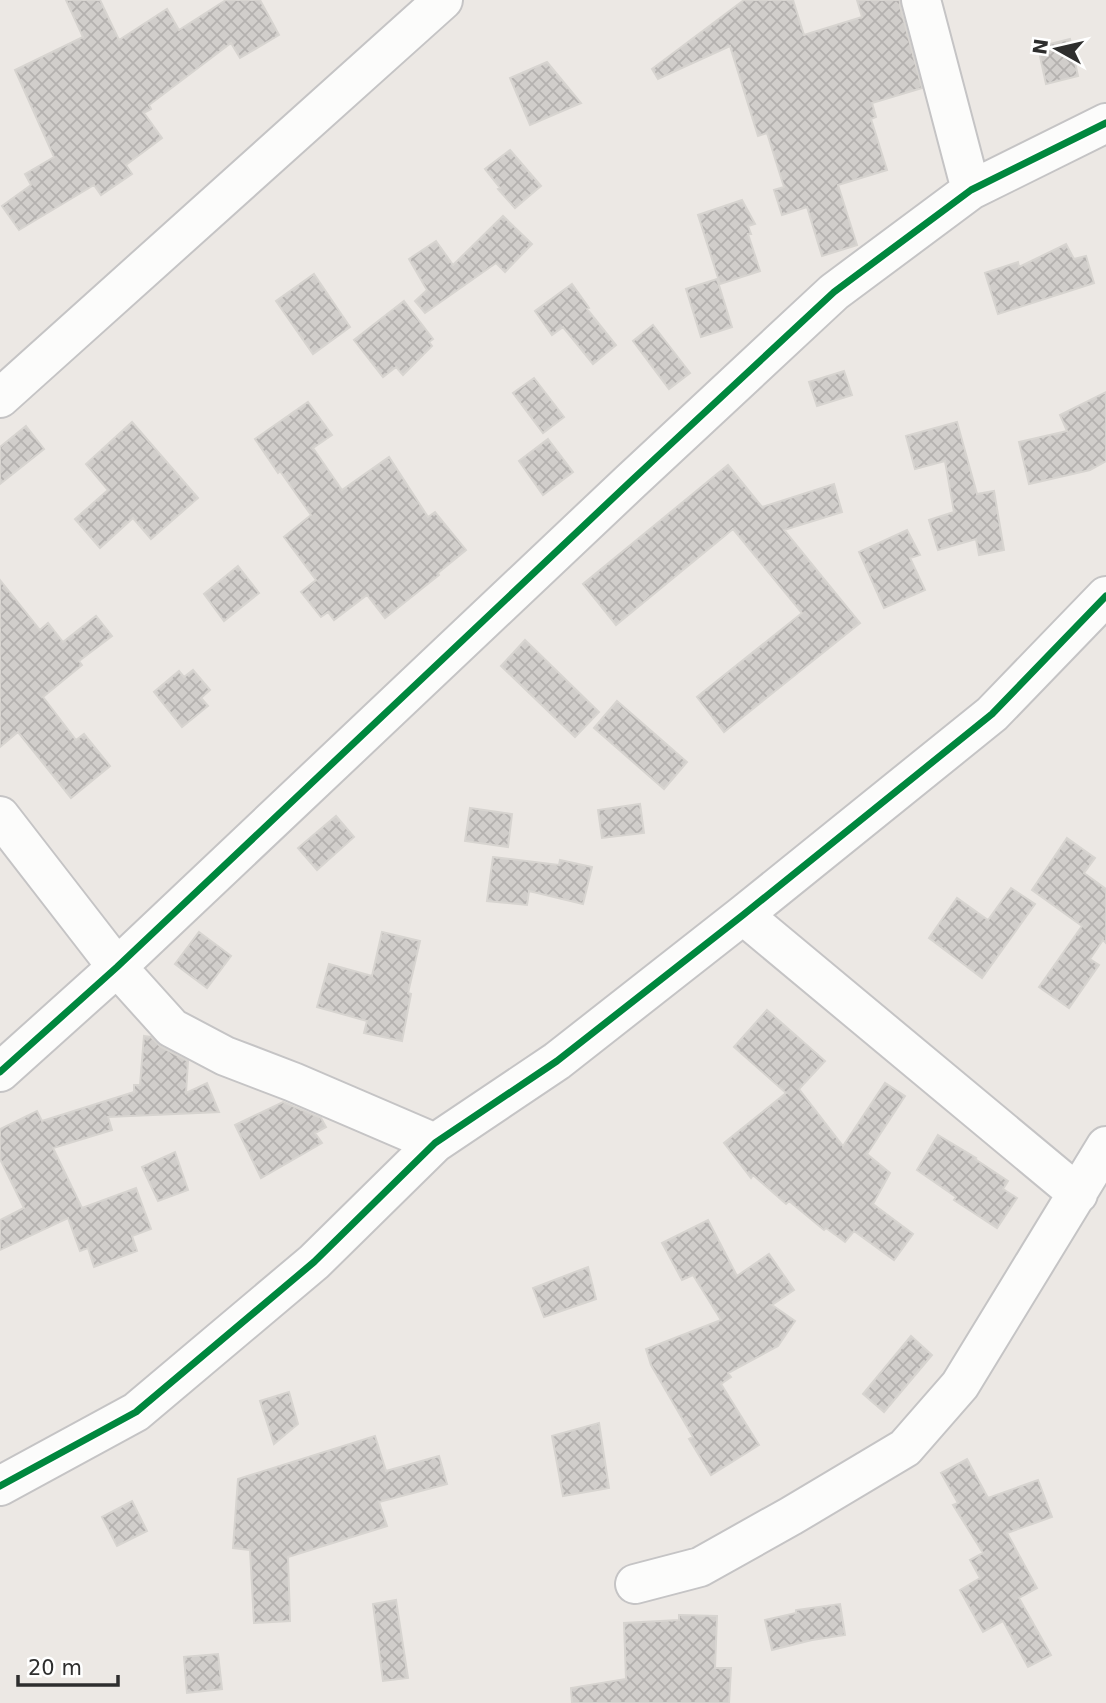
<svg xmlns="http://www.w3.org/2000/svg" width="1106" height="1703" viewBox="0 0 1106 1703" font-family="'DejaVu Sans',sans-serif">
<style>
.building{fill:url(#building-cross-hatch);stroke:#d7d4d0;stroke-width:2}
.lines{fill:none;stroke-linecap:round;stroke-linejoin:round}
.minor-casing{stroke:#c5c4c5;stroke-width:42}
.minor{stroke:#fcfcfb;stroke-width:38}
.cycleway-casing{stroke:#fff;stroke-width:11}
.cycleway{stroke:#00873e;stroke-width:7}
</style>
<defs>
<pattern id="building-cross-hatch" width="8" height="8" patternUnits="userSpaceOnUse" patternTransform="scale(1.75)"><rect width="8" height="8" fill="#d1cecb"/><path d="M0 0l8 8M0 8l8-8" fill="none" stroke="#b4b1af"/></pattern>
</defs>
<rect width="100%" height="100%" fill="#ece8e4"/>
<path class="building" d="M 66,0 L 100,0 L 119,40 L 167,9 L 179,30 L 226,0 L 260,0 L 279,35 L 240,58 L 231,43 L 149,105 L 151,109 L 144,113 L 162,138 L 126,165 L 132,174 L 101,195 L 94,185 L 19,230 L 2,206 L 31,185 L 25,174 L 54,157 L 15,70 L 83,37 Z
M 744,0 L 793,0 L 804,35 L 862,17 L 857,0 L 900,0 L 900,6 L 922,88 L 872,103 L 876,117 L 871,119 L 887,170 L 838,185 L 857,245 L 822,256 L 807,207 L 782,215 L 774,190 L 784,187 L 767,133 L 758,136 L 730,46 L 658,79 L 652,69 Z
M 1070,39 L 1078,76 L 1046,84 L 1038,47 Z
M 547,62 L 581,103 L 530,125 L 510,78 Z
M 510,150 L 541,186 L 515,208 L 498,189 L 500,188 L 485,169 Z
M 742,200 L 755,224 L 748,226 L 751,234 L 748,234 L 760,271 L 720,284 L 698,215 Z
M 503,216 L 532,244 L 505,272 L 496,263 L 425,313 L 415,301 L 427,290 L 409,259 L 436,241 L 453,265 Z
M 1066,244 L 1074,259 L 1086,256 L 1094,283 L 998,314 L 985,273 L 1018,262 L 1019,267 Z
M 314,274 L 350,327 L 313,354 L 276,301 Z
M 717,279 L 732,327 L 701,337 L 686,289 Z
M 572,284 L 589,308 L 587,309 L 616,345 L 593,364 L 563,327 L 552,335 L 535,311 Z
M 404,301 L 433,339 L 429,342 L 432,346 L 403,375 L 396,367 L 383,377 L 354,340 Z
M 653,325 L 690,373 L 669,389 L 633,341 Z
M 844,371 L 852,395 L 817,406 L 809,382 Z
M 534,378 L 564,417 L 543,433 L 513,393 Z
M 1106,392 L 1106,461 L 1090,470 L 1029,484 L 1019,442 L 1067,431 L 1060,415 Z
M 308,402 L 332,435 L 313,448 L 342,490 L 389,457 L 428,517 L 435,512 L 466,550 L 438,573 L 439,575 L 385,618 L 367,595 L 334,620 L 328,612 L 321,617 L 301,592 L 316,580 L 284,537 L 311,515 L 280,471 L 278,473 L 255,439 Z
M 132,422 L 198,498 L 151,539 L 133,518 L 100,548 L 75,519 L 108,490 L 86,464 Z
M 957,422 L 977,494 L 994,491 L 1004,550 L 979,555 L 976,539 L 938,550 L 929,520 L 954,512 L 945,461 L 915,469 L 906,436 Z
M 26,426 L 44,449 L 0,484 L 0,447 Z
M 548,439 L 573,472 L 543,495 L 519,461 Z
M 728,465 L 762,507 L 834,484 L 842,512 L 784,530 L 860,623 L 724,732 L 697,697 L 802,613 L 733,529 L 616,625 L 583,584 Z
M 907,530 L 920,555 L 910,558 L 925,590 L 884,608 L 859,552 Z
M 238,566 L 259,593 L 224,621 L 204,594 Z
M 0,580 L 40,630 L 48,623 L 63,642 L 96,616 L 112,636 L 79,661 L 82,665 L 43,697 L 76,740 L 84,734 L 110,766 L 71,798 L 18,732 L 0,747 Z
M 525,640 L 599,712 L 575,737 L 501,666 Z
M 193,670 L 210,690 L 201,698 L 208,706 L 182,727 L 154,692 L 179,671 L 184,677 Z
M 617,701 L 687,762 L 664,789 L 594,728 Z
M 640,804 L 644,833 L 602,838 L 598,810 Z
M 470,808 L 512,814 L 508,847 L 465,841 Z
M 336,816 L 354,837 L 317,870 L 298,848 Z
M 1067,838 L 1095,858 L 1084,873 L 1106,889 L 1106,943 L 1103,940 L 1090,959 L 1099,965 L 1069,1008 L 1039,987 L 1082,926 L 1032,890 Z
M 493,857 L 559,865 L 560,860 L 592,867 L 583,904 L 529,891 L 527,905 L 487,901 Z
M 1011,888 L 1035,904 L 982,978 L 929,938 L 957,898 L 988,920 Z
M 199,932 L 231,956 L 207,988 L 175,964 Z
M 382,932 L 420,941 L 408,993 L 411,994 L 402,1041 L 364,1033 L 367,1021 L 317,1007 L 329,964 L 372,976 Z
M 767,1010 L 825,1061 L 799,1089 L 843,1146 L 885,1083 L 905,1096 L 867,1154 L 890,1173 L 873,1204 L 913,1234 L 894,1260 L 854,1231 L 845,1242 L 826,1228 L 824,1230 L 789,1201 L 786,1204 L 753,1175 L 751,1178 L 724,1143 L 786,1093 L 734,1047 Z
M 144,1036 L 151,1037 L 161,1047 L 188,1061 L 186,1093 L 207,1083 L 219,1112 L 108,1117 L 112,1130 L 53,1148 L 82,1208 L 136,1188 L 151,1229 L 132,1236 L 137,1251 L 94,1267 L 88,1248 L 80,1251 L 68,1218 L 0,1250 L 0,1220 L 24,1208 L 0,1159 L 0,1129 L 37,1111 L 42,1121 L 134,1092 L 134,1085 L 140,1085 Z
M 283,1102 L 321,1118 L 326,1127 L 315,1133 L 322,1143 L 261,1178 L 235,1125 Z
M 938,1135 L 976,1158 L 975,1159 L 1008,1181 L 1003,1189 L 1017,1198 L 997,1228 L 954,1200 L 956,1197 L 917,1170 Z
M 175,1152 L 188,1190 L 158,1201 L 142,1167 Z
M 708,1220 L 737,1276 L 769,1254 L 794,1290 L 772,1305 L 795,1321 L 778,1346 L 728,1373 L 731,1377 L 721,1384 L 759,1445 L 711,1475 L 689,1439 L 693,1437 L 651,1365 L 646,1349 L 721,1320 L 693,1275 L 682,1280 L 662,1243 Z
M 588,1267 L 596,1299 L 544,1317 L 533,1288 Z
M 911,1336 L 932,1355 L 884,1412 L 863,1394 Z
M 289,1392 L 298,1424 L 274,1444 L 260,1401 Z
M 599,1423 L 609,1488 L 563,1496 L 552,1436 Z
M 375,1436 L 386,1471 L 439,1456 L 447,1484 L 379,1502 L 387,1526 L 288,1557 L 290,1621 L 254,1623 L 250,1550 L 233,1548 L 238,1479 Z
M 967,1459 L 988,1498 L 1038,1480 L 1052,1517 L 1007,1533 L 1037,1588 L 1019,1598 L 1051,1655 L 1028,1667 L 1003,1621 L 983,1632 L 960,1590 L 980,1578 L 970,1560 L 983,1553 L 953,1505 L 958,1503 L 941,1473 Z
M 132,1501 L 147,1531 L 117,1546 L 102,1517 Z
M 396,1600 L 408,1678 L 383,1681 L 373,1604 Z
M 840,1604 L 845,1635 L 812,1640 L 772,1650 L 765,1620 L 796,1613 L 796,1610 Z
M 679,1615 L 717,1616 L 715,1668 L 731,1668 L 729,1703 L 572,1703 L 571,1688 L 626,1679 L 624,1623 L 679,1620 Z
M 218,1654 L 222,1689 L 187,1693 L 184,1657 Z"/>
<g class="lines">
<g class="minor-casing">
<path id="minor" d="M 921,0 L 971,190
M 0,398 L 443,0
M 0,816 L 117,967 L 172,1028 L 225,1056 L 293,1082 L 435,1143
M 743,915 L 1078,1194
M 0,1072 L 117,967 L 630,482 L 834,292 L 971,190 L 1106,123
M 0,1486 L 136,1412 L 314,1262 L 435,1143 L 557,1061 L 743,915 L 992,714 L 1106,596
M 635,1584 L 700,1567 L 791,1516 L 905,1448 L 960,1385 L 1106,1146"/>
</g>
<use href="#minor" class="minor"/>
<g class="cycleway-casing">
<path id="cycleway" d="M 0,1072 L 117,967 L 630,482 L 834,292 L 971,190 L 1106,123
M 0,1486 L 136,1412 L 314,1262 L 435,1143 L 557,1061 L 743,915 L 992,714 L 1106,596"/>
</g>
<use href="#cycleway" class="cycleway"/>
</g>
<g transform="translate(1057 49) rotate(278)" stroke="#ffffff" stroke-width="5" paint-order="stroke">
<path d="M0-5L12 26L0 18L-12 26Z" fill="#2e2e2e"/>
<text y="-10" font-size="19" font-weight="bold" text-anchor="middle" fill="#2e2e2e">N</text>
</g>
<path d="M18 1675v10h100v-10" fill="none" stroke="#2e2e2e" stroke-width="3.5"/>
<text x="28" y="1675" font-size="21" fill="#2e2e2e" stroke="#ffffff" stroke-width="5" paint-order="stroke">20 m</text>
</svg>
